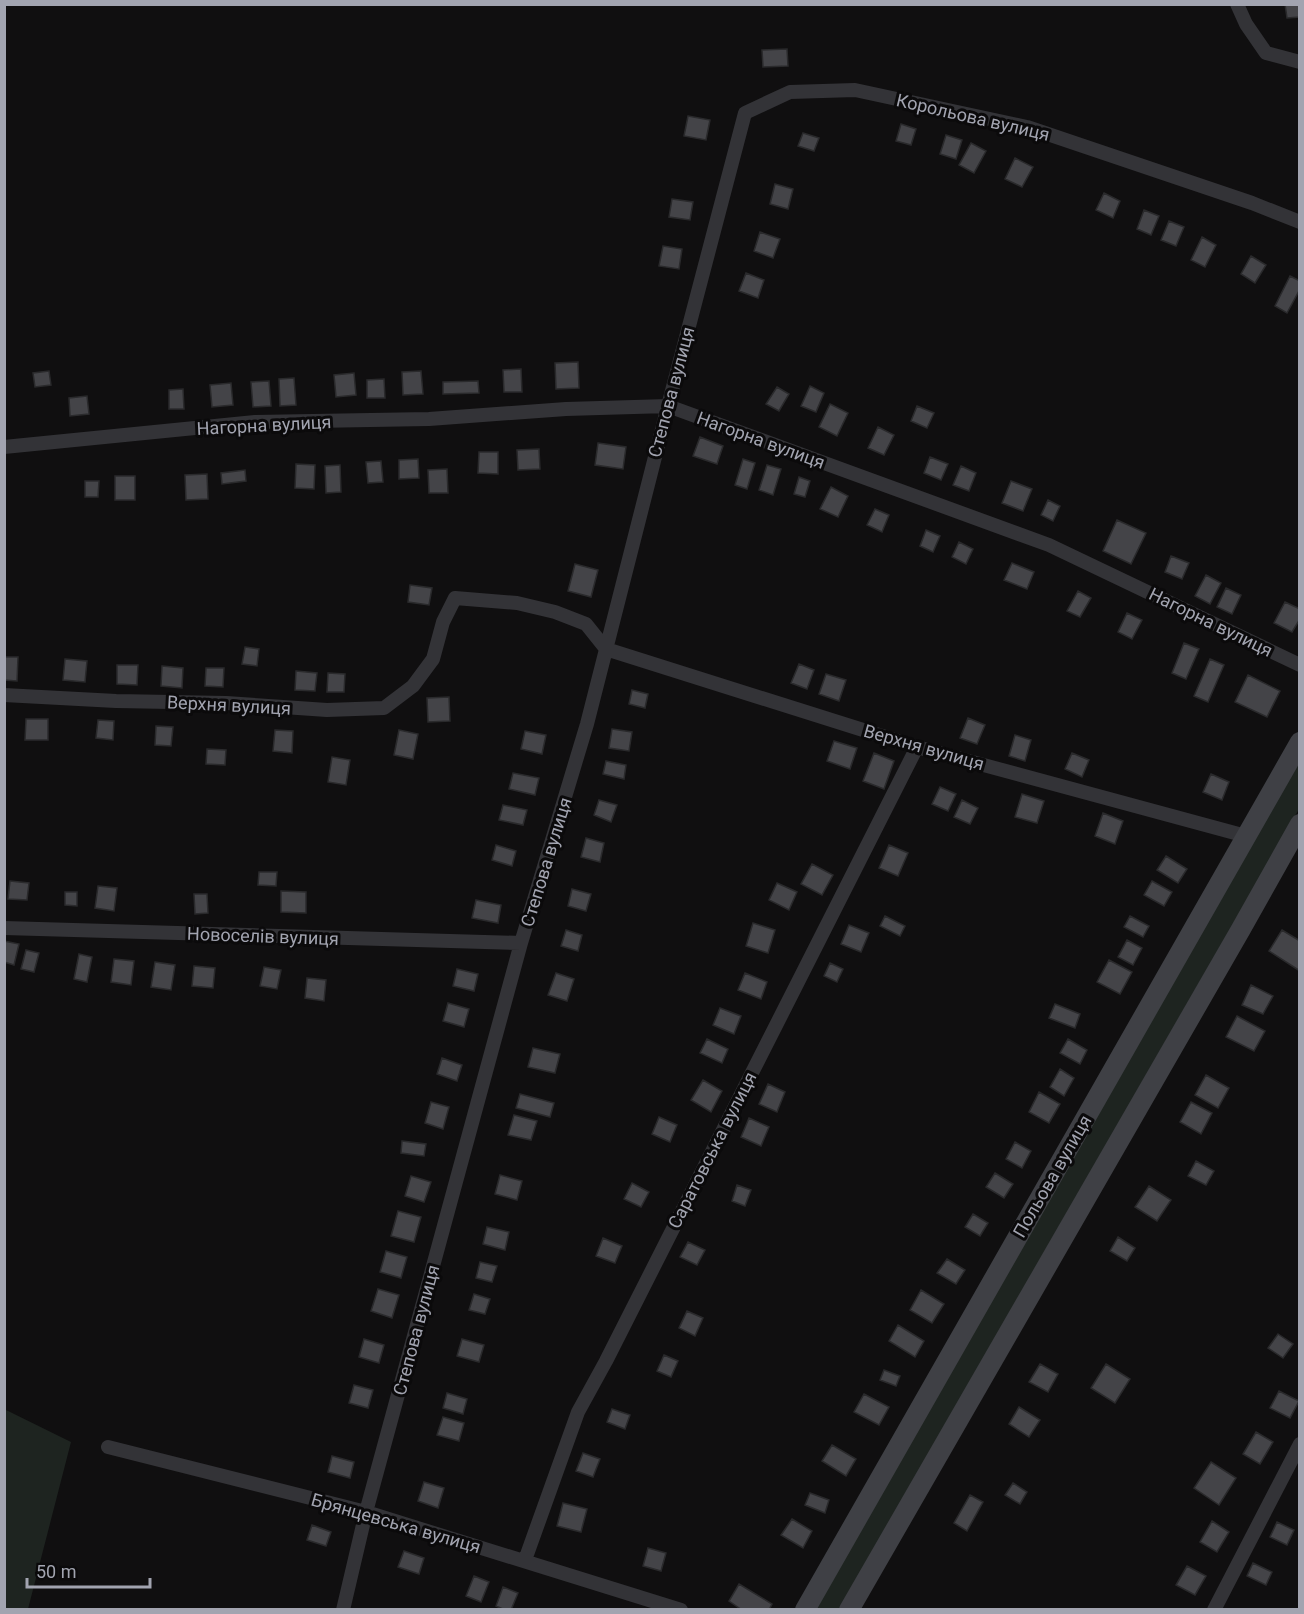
<svg xmlns="http://www.w3.org/2000/svg" width="1304" height="1614" viewBox="0 0 1304 1614" font-family="Roboto,sans-serif">
<style>
.green{fill:#1e2420}
.building{fill:#444448;stroke:#2a2a2c;stroke-width:1.5}
.lines{fill:none;stroke-linecap:round;stroke-linejoin:round}
.street{stroke:#333337;stroke-width:14}
.secondary{stroke:#3f4045;stroke-width:20}
.labels{text-anchor:middle;dominant-baseline:central;stroke-width:6;stroke-linejoin:round;paint-order:stroke}
.street-label{font-size:18px;fill:#a2a4b0;stroke:#0b0a0b}
</style>
<rect width="100%" height="100%" fill="#100f10"/>
<path class="green" d="M 1299,755 L 1299,809 L 839,1609 L 814,1610 Z
M 4,1409 L 71,1442 L 28,1609 L 5,1609 Z"/>
<path class="building" d="M 1285,4 L 1300,4 L 1300,17 L 1287,18 Z
M 787,49 L 788,66 L 763,67 L 762,50 Z
M 688,116 L 710,120 L 706,140 L 684,136 Z
M 901,124 L 916,129 L 911,145 L 896,141 Z
M 803,133 L 819,138 L 814,151 L 798,146 Z
M 946,135 L 962,140 L 956,159 L 940,154 Z
M 971,143 L 986,151 L 974,173 L 959,165 Z
M 1015,158 L 1033,167 L 1022,187 L 1005,179 Z
M 775,184 L 793,189 L 788,209 L 770,204 Z
M 1104,193 L 1120,201 L 1113,218 L 1096,210 Z
M 672,199 L 693,202 L 690,220 L 669,217 Z
M 1144,210 L 1159,216 L 1151,235 L 1137,229 Z
M 1169,221 L 1184,227 L 1176,246 L 1161,240 Z
M 760,232 L 780,239 L 773,258 L 754,251 Z
M 1202,237 L 1216,245 L 1205,267 L 1191,260 Z
M 663,246 L 682,249 L 679,269 L 659,266 Z
M 1251,256 L 1266,265 L 1255,283 L 1241,274 Z
M 746,273 L 764,280 L 758,298 L 739,291 Z
M 1290,276 L 1300,281 L 1300,289 L 1287,313 L 1275,306 Z
M 578,362 L 579,388 L 556,389 L 555,363 Z
M 521,369 L 522,392 L 504,392 L 503,370 Z
M 49,371 L 51,385 L 35,387 L 33,373 Z
M 421,371 L 423,394 L 403,395 L 402,372 Z
M 354,373 L 356,395 L 336,397 L 334,375 Z
M 294,378 L 296,405 L 280,406 L 279,379 Z
M 384,379 L 385,398 L 367,398 L 367,380 Z
M 269,381 L 271,406 L 253,407 L 251,382 Z
M 478,381 L 479,393 L 443,394 L 443,382 Z
M 231,383 L 233,405 L 212,407 L 210,385 Z
M 810,386 L 824,393 L 816,412 L 801,406 Z
M 777,387 L 789,394 L 779,411 L 766,404 Z
M 183,389 L 184,409 L 169,409 L 169,390 Z
M 87,396 L 89,414 L 70,416 L 69,398 Z
M 830,404 L 848,413 L 837,436 L 819,427 Z
M 917,406 L 934,413 L 927,428 L 911,421 Z
M 878,427 L 894,435 L 884,455 L 868,448 Z
M 700,437 L 723,446 L 717,464 L 693,456 Z
M 598,443 L 626,447 L 623,469 L 595,465 Z
M 539,449 L 540,469 L 518,470 L 517,450 Z
M 479,452 L 498,452 L 498,474 L 478,473 Z
M 930,457 L 948,464 L 941,480 L 924,473 Z
M 418,459 L 419,478 L 399,479 L 399,460 Z
M 743,459 L 755,463 L 747,489 L 735,485 Z
M 381,461 L 383,482 L 368,483 L 366,462 Z
M 296,464 L 315,465 L 314,489 L 295,488 Z
M 340,465 L 341,492 L 326,493 L 325,466 Z
M 767,465 L 781,469 L 773,495 L 759,490 Z
M 961,466 L 976,473 L 969,491 L 953,485 Z
M 447,469 L 448,493 L 429,493 L 428,470 Z
M 245,470 L 246,481 L 222,484 L 221,473 Z
M 207,474 L 208,499 L 186,500 L 185,475 Z
M 115,476 L 135,476 L 135,500 L 115,500 Z
M 799,477 L 810,481 L 805,497 L 794,494 Z
M 85,481 L 99,481 L 98,497 L 85,497 Z
M 1011,481 L 1032,489 L 1023,511 L 1002,503 Z
M 831,487 L 848,496 L 838,517 L 820,509 Z
M 1048,500 L 1060,506 L 1053,521 L 1041,515 Z
M 875,509 L 889,515 L 882,532 L 867,525 Z
M 1117,520 L 1146,533 L 1131,564 L 1103,551 Z
M 926,530 L 940,536 L 933,552 L 920,546 Z
M 959,542 L 973,549 L 966,564 L 952,557 Z
M 1171,556 L 1189,563 L 1182,579 L 1165,572 Z
M 1012,563 L 1034,572 L 1027,589 L 1004,580 Z
M 575,564 L 598,570 L 591,597 L 568,591 Z
M 1206,575 L 1221,583 L 1210,604 L 1195,596 Z
M 410,585 L 432,588 L 429,605 L 408,602 Z
M 1226,588 L 1241,595 L 1232,614 L 1217,607 Z
M 1078,591 L 1091,598 L 1080,617 L 1067,611 Z
M 1285,602 L 1300,609 L 1300,619 L 1292,632 L 1274,623 Z
M 1127,613 L 1142,620 L 1132,639 L 1118,632 Z
M 1184,643 L 1199,649 L 1186,679 L 1172,673 Z
M 245,647 L 259,649 L 257,666 L 242,664 Z
M 4,657 L 18,657 L 17,681 L 4,680 Z
M 65,659 L 87,661 L 85,682 L 63,680 Z
M 1210,659 L 1224,665 L 1208,702 L 1194,696 Z
M 799,664 L 814,670 L 807,689 L 791,683 Z
M 117,665 L 138,665 L 137,685 L 117,684 Z
M 162,666 L 183,668 L 182,688 L 161,686 Z
M 206,668 L 224,668 L 223,687 L 205,686 Z
M 296,671 L 317,673 L 315,691 L 295,690 Z
M 328,673 L 345,674 L 344,692 L 327,692 Z
M 826,674 L 846,680 L 839,701 L 819,694 Z
M 1248,675 L 1280,691 L 1267,717 L 1235,702 Z
M 632,690 L 648,694 L 645,708 L 629,704 Z
M 449,697 L 450,721 L 428,722 L 427,698 Z
M 968,718 L 985,725 L 977,744 L 960,738 Z
M 26,719 L 48,719 L 48,740 L 25,740 Z
M 98,720 L 114,721 L 113,740 L 96,738 Z
M 156,726 L 173,727 L 171,746 L 155,745 Z
M 612,729 L 632,732 L 629,751 L 609,748 Z
M 275,730 L 293,731 L 292,753 L 273,751 Z
M 399,730 L 418,734 L 413,759 L 394,755 Z
M 525,731 L 546,735 L 542,754 L 521,749 Z
M 1015,735 L 1031,740 L 1025,761 L 1009,756 Z
M 834,741 L 857,748 L 850,769 L 827,761 Z
M 207,749 L 226,750 L 225,765 L 206,764 Z
M 874,753 L 894,761 L 884,789 L 863,781 Z
M 1072,753 L 1089,760 L 1082,777 L 1065,769 Z
M 332,757 L 350,760 L 346,785 L 328,782 Z
M 606,761 L 626,765 L 624,779 L 603,774 Z
M 513,773 L 539,778 L 535,795 L 509,789 Z
M 1211,774 L 1229,782 L 1222,800 L 1203,792 Z
M 940,787 L 956,794 L 948,811 L 932,804 Z
M 1022,794 L 1044,801 L 1037,823 L 1015,817 Z
M 599,800 L 617,805 L 611,822 L 594,815 Z
M 962,800 L 978,808 L 970,824 L 954,817 Z
M 503,805 L 527,810 L 523,825 L 499,820 Z
M 1103,813 L 1123,821 L 1115,844 L 1095,836 Z
M 586,838 L 604,843 L 600,862 L 581,857 Z
M 496,845 L 516,851 L 512,866 L 492,860 Z
M 889,845 L 908,853 L 898,876 L 879,868 Z
M 1166,856 L 1187,869 L 1178,883 L 1157,870 Z
M 812,864 L 833,875 L 822,895 L 801,884 Z
M 259,872 L 277,872 L 276,886 L 258,885 Z
M 10,881 L 29,883 L 27,900 L 8,899 Z
M 1152,881 L 1172,892 L 1164,906 L 1144,895 Z
M 777,883 L 797,892 L 789,910 L 769,900 Z
M 98,886 L 117,888 L 114,911 L 95,908 Z
M 572,889 L 591,894 L 586,911 L 568,906 Z
M 281,891 L 306,892 L 306,913 L 281,912 Z
M 65,892 L 77,892 L 77,906 L 65,905 Z
M 194,894 L 207,894 L 208,913 L 195,914 Z
M 476,900 L 501,905 L 498,923 L 472,918 Z
M 885,916 L 905,926 L 900,936 L 880,926 Z
M 1130,916 L 1149,926 L 1143,937 L 1124,927 Z
M 753,923 L 775,930 L 768,953 L 746,946 Z
M 849,925 L 869,933 L 861,952 L 841,944 Z
M 566,930 L 582,935 L 578,951 L 561,946 Z
M 1282,930 L 1300,941 L 1300,971 L 1269,951 Z
M 1127,940 L 1142,948 L 1133,965 L 1118,957 Z
M 4,941 L 19,944 L 14,965 L 4,962 Z
M 26,950 L 39,953 L 34,972 L 21,969 Z
M 79,954 L 92,957 L 87,982 L 74,979 Z
M 114,959 L 134,961 L 131,985 L 111,982 Z
M 1109,960 L 1132,972 L 1120,994 L 1097,982 Z
M 155,962 L 175,965 L 171,990 L 151,987 Z
M 830,963 L 843,969 L 837,982 L 824,976 Z
M 194,966 L 215,968 L 213,988 L 192,986 Z
M 264,967 L 281,970 L 277,989 L 260,986 Z
M 457,969 L 478,974 L 474,991 L 453,986 Z
M 556,973 L 574,979 L 567,1001 L 548,995 Z
M 745,973 L 767,982 L 761,999 L 738,990 Z
M 307,978 L 326,980 L 324,1001 L 305,998 Z
M 1251,985 L 1273,996 L 1263,1014 L 1242,1005 Z
M 448,1003 L 469,1009 L 464,1027 L 443,1021 Z
M 1055,1004 L 1080,1014 L 1075,1028 L 1049,1018 Z
M 720,1008 L 741,1016 L 734,1034 L 713,1025 Z
M 1237,1016 L 1265,1031 L 1254,1051 L 1226,1037 Z
M 707,1039 L 728,1049 L 722,1063 L 700,1053 Z
M 1068,1039 L 1087,1050 L 1080,1064 L 1060,1053 Z
M 533,1048 L 560,1054 L 555,1073 L 528,1067 Z
M 442,1058 L 462,1065 L 457,1081 L 437,1074 Z
M 1060,1069 L 1074,1078 L 1064,1096 L 1050,1087 Z
M 1206,1075 L 1229,1088 L 1218,1108 L 1195,1095 Z
M 703,1080 L 722,1091 L 711,1112 L 691,1100 Z
M 768,1084 L 785,1092 L 777,1112 L 759,1104 Z
M 1039,1092 L 1060,1104 L 1049,1123 L 1029,1112 Z
M 520,1094 L 554,1103 L 550,1117 L 516,1108 Z
M 431,1102 L 449,1107 L 443,1129 L 425,1123 Z
M 1191,1102 L 1212,1113 L 1201,1134 L 1180,1122 Z
M 514,1115 L 537,1121 L 531,1140 L 508,1135 Z
M 659,1117 L 677,1125 L 670,1142 L 652,1134 Z
M 749,1118 L 769,1127 L 761,1146 L 741,1137 Z
M 402,1141 L 426,1144 L 424,1156 L 401,1153 Z
M 1015,1142 L 1031,1151 L 1022,1168 L 1006,1159 Z
M 1196,1161 L 1214,1171 L 1206,1185 L 1188,1176 Z
M 995,1173 L 1013,1184 L 1004,1198 L 986,1187 Z
M 500,1175 L 522,1181 L 517,1200 L 495,1194 Z
M 411,1176 L 431,1182 L 424,1202 L 405,1196 Z
M 632,1183 L 649,1192 L 641,1207 L 624,1199 Z
M 737,1185 L 751,1190 L 745,1206 L 732,1201 Z
M 1149,1186 L 1171,1200 L 1157,1221 L 1135,1207 Z
M 398,1211 L 421,1217 L 414,1242 L 391,1236 Z
M 973,1214 L 988,1223 L 980,1236 L 965,1227 Z
M 487,1227 L 509,1232 L 505,1250 L 483,1244 Z
M 1118,1237 L 1135,1248 L 1127,1261 L 1110,1251 Z
M 603,1238 L 622,1246 L 615,1263 L 596,1256 Z
M 688,1242 L 705,1250 L 697,1265 L 680,1257 Z
M 386,1251 L 407,1257 L 401,1278 L 380,1272 Z
M 947,1259 L 965,1270 L 956,1284 L 937,1273 Z
M 480,1262 L 497,1266 L 492,1282 L 476,1278 Z
M 378,1289 L 399,1295 L 392,1318 L 371,1311 Z
M 921,1290 L 944,1304 L 932,1323 L 910,1310 Z
M 474,1294 L 490,1299 L 485,1314 L 469,1310 Z
M 687,1311 L 703,1318 L 695,1336 L 679,1328 Z
M 898,1325 L 924,1341 L 915,1357 L 889,1341 Z
M 1278,1334 L 1293,1344 L 1283,1358 L 1268,1348 Z
M 364,1339 L 384,1345 L 379,1363 L 359,1357 Z
M 462,1339 L 484,1345 L 479,1362 L 457,1356 Z
M 664,1355 L 678,1361 L 671,1377 L 657,1371 Z
M 1040,1364 L 1058,1374 L 1048,1392 L 1029,1382 Z
M 1106,1364 L 1130,1379 L 1115,1403 L 1091,1388 Z
M 884,1370 L 900,1376 L 896,1386 L 880,1380 Z
M 354,1385 L 373,1390 L 368,1408 L 349,1403 Z
M 1279,1391 L 1299,1401 L 1290,1418 L 1270,1408 Z
M 447,1393 L 467,1399 L 463,1414 L 443,1408 Z
M 864,1394 L 889,1407 L 879,1425 L 854,1412 Z
M 1019,1407 L 1040,1420 L 1029,1437 L 1009,1424 Z
M 612,1409 L 630,1415 L 625,1429 L 607,1422 Z
M 443,1417 L 464,1423 L 459,1441 L 437,1435 Z
M 1256,1432 L 1273,1442 L 1260,1464 L 1243,1454 Z
M 832,1445 L 856,1459 L 846,1476 L 822,1461 Z
M 583,1453 L 600,1459 L 593,1477 L 576,1471 Z
M 332,1456 L 354,1462 L 350,1478 L 328,1472 Z
M 1211,1462 L 1236,1478 L 1219,1505 L 1194,1488 Z
M 424,1482 L 444,1488 L 438,1508 L 418,1501 Z
M 1013,1483 L 1027,1492 L 1020,1504 L 1005,1495 Z
M 810,1493 L 829,1500 L 825,1513 L 805,1505 Z
M 970,1495 L 983,1502 L 967,1531 L 954,1523 Z
M 563,1503 L 587,1509 L 581,1532 L 557,1526 Z
M 792,1519 L 812,1531 L 803,1548 L 781,1535 Z
M 1212,1521 L 1229,1532 L 1217,1552 L 1200,1542 Z
M 1277,1522 L 1294,1530 L 1287,1545 L 1270,1537 Z
M 312,1525 L 331,1532 L 326,1546 L 307,1540 Z
M 648,1548 L 666,1553 L 661,1571 L 643,1566 Z
M 404,1551 L 424,1558 L 419,1574 L 398,1567 Z
M 1253,1563 L 1272,1572 L 1266,1585 L 1247,1576 Z
M 1187,1566 L 1206,1576 L 1195,1595 L 1176,1585 Z
M 474,1576 L 489,1582 L 481,1602 L 466,1596 Z
M 739,1584 L 772,1604 L 769,1610 L 742,1610 L 729,1601 Z
M 503,1587 L 518,1593 L 511,1610 L 505,1610 L 496,1606 Z"/>
<g class="lines">
<path class="street" d="M 1237,4 L 1246,24 L 1266,53 L 1300,62
M 4,447 L 255,422 L 429,419 L 566,409 L 668,406 L 1049,545 L 1300,665
M 4,695 L 116,701 L 226,703 L 327,710 L 384,708 L 413,686 L 433,659 L 443,622 L 455,598 L 517,603 L 555,612 L 586,624 L 606,649 L 917,747 L 1246,836
M 4,928 L 521,943
M 108,1447 L 366,1512 L 681,1610
M 525,1560 L 578,1412 L 606,1361 L 917,747
M 343,1610 L 366,1512 L 521,943 L 587,724 L 668,406 L 745,113 L 790,92 L 855,90 L 1027,127 L 1252,203 L 1300,222
M 1214,1610 L 1300,1444"/>
<path class="secondary" d="M 805,1610 L 1300,742
M 849,1610 L 1241,929 L 1300,824"/>
</g>
<g class="labels">
<g class="street-label">
<text transform="translate(973 117) rotate(13)">Корольова вулиця</text>
<text transform="translate(671 392) rotate(-75)">Степова вулиця</text>
<text transform="translate(264 425) rotate(-3)">Нагорна вулиця</text>
<text transform="translate(761 440) rotate(20)">Нагорна вулиця</text>
<text transform="translate(1211 622) rotate(26)">Нагорна вулиця</text>
<text transform="translate(229 705) rotate(3)">Верхня вулиця</text>
<text transform="translate(924 747) rotate(16)">Верхня вулиця</text>
<text transform="translate(546 862) rotate(-73)">Степова вулиця</text>
<text transform="translate(263 936) rotate(2)">Новоселів вулиця</text>
<text transform="translate(712 1150) rotate(-63)">Саратовська вулиця</text>
<text transform="translate(1052 1176) rotate(-60)">Польова вулиця</text>
<text transform="translate(416 1330) rotate(-75)">Степова вулиця</text>
<text transform="translate(396 1523) rotate(16)">Брянцевська вулиця</text>
</g>
</g>
<rect width="1304" height="1614" fill="none" stroke="#a2a4b0" stroke-width="12"/>
<path d="M27 1578v9h123v-9" fill="none" stroke="#a2a4b0" stroke-width="3"/>
<text x="36" y="1578" font-size="18" fill="#a2a4b0" stroke="#0b0a0b" stroke-width="4.5" paint-order="stroke">50 m</text>
</svg>
